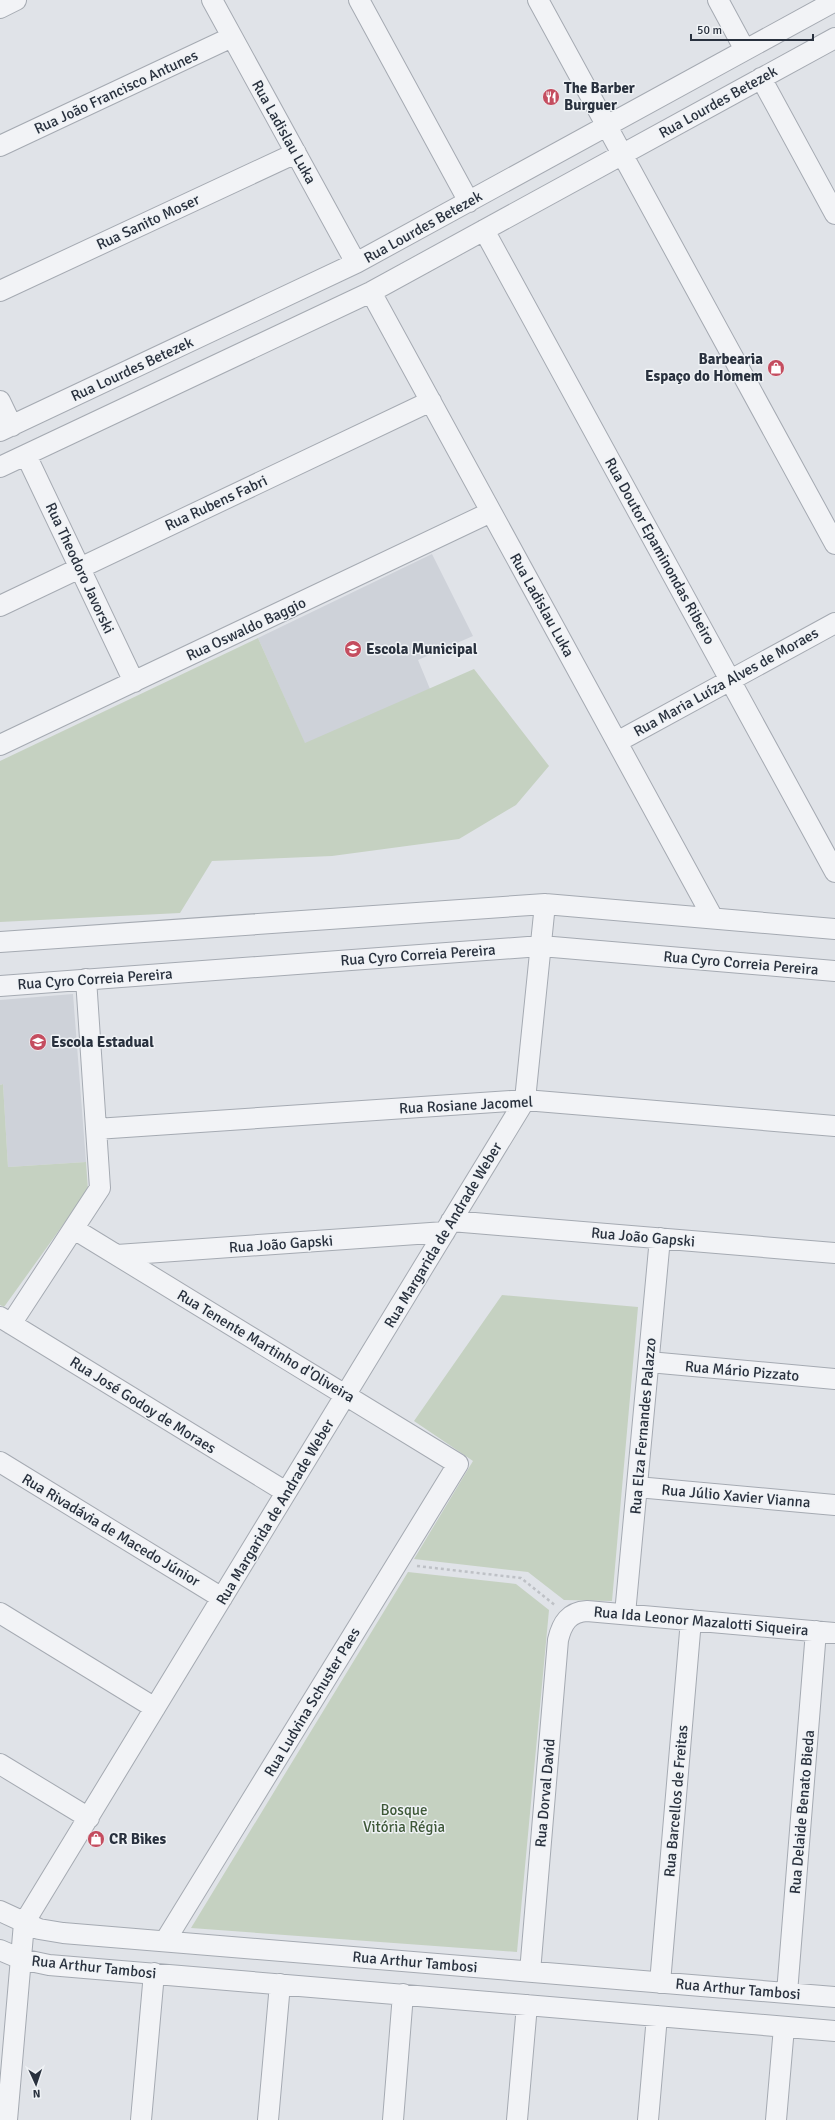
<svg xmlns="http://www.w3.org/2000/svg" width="835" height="2120" viewBox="0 0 835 2120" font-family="Signika,sans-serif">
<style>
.built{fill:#ced2d9}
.green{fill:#c5d1c1}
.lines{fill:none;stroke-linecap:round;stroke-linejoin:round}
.minor-casing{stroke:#a5aab2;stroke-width:22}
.path{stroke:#bec1c6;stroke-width:2.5;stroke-dasharray:3 3;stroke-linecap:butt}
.minor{stroke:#f2f3f6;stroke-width:20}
.labels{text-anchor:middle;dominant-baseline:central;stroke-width:3;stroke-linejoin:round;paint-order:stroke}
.poi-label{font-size:15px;font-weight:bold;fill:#29313e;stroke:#eff2f5;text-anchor:start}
.street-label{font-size:15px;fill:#29313e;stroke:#eff2f5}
.park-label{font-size:15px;fill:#3e5838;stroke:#eff2f5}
</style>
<rect width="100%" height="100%" fill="#e0e3e8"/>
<path class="built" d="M 432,554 L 473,636 L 418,660 L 430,689 L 305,744 L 258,638 Z
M 73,994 L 86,1162 L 8,1167 L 3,1084 L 0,1085 L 0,1000 Z"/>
<path class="green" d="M 258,638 L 305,743 L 474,669 L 549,766 L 516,805 L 459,839 L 332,856 L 212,861 L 180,913 L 0,922 L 0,761 Z
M 3,1084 L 8,1167 L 86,1162 L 88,1190 L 4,1307 L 0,1305 L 0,1085 Z
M 502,1295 L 638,1307 L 612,1601 L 564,1600 L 528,1572 L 414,1559 L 473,1461 L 414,1421 Z
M 408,1572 L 516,1584 L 549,1610 L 517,1952 L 191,1928 Z"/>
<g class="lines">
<g class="minor-casing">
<path id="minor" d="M 212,0 L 356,263
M 359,0 L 469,202
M 538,0 L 835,544
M 718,0 L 745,50
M 0,8 L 16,0
M 761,78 L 835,214
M 0,146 L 232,37
M 484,230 L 835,872
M 0,291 L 296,153
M 371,292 L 713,918
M 0,401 L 12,426
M 0,431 L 356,263 L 835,1
M 26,455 L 134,682
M 0,467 L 371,292 L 835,38
M 0,606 L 431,401
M 617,742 L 835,623
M 0,745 L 491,512
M 0,942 L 545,904 L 835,929
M 0,986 L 541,946 L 835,971
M 96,1129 L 525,1100 L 835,1126
M 451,1221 L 835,1253
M 74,1229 L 458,1464 L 165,1941
M 117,1255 L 445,1232
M 0,1317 L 286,1492
M 11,1324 L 100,1188 L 86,979
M 649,1362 L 835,1379
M 0,1462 L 222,1598
M 637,1487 L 835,1505
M 0,1613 L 155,1708
M 625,1614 L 660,1238
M 0,1764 L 89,1818
M 0,1911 L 39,1929 L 63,1933 L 835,1997
M 0,1950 L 21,1959 L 49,1965 L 835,2031
M 530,1972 L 558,1640 C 562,1623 569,1612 587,1611 L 835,1633
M 660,1983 L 691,1620
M 787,1993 L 816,1631
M 7,2120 L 24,1923 L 525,1100 L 545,904
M 141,2120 L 154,1973
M 268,2120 L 280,1984
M 393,2120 L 403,1994
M 517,2120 L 527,2005
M 648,2120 L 657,2016
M 776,2120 L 784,2027"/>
</g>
<path class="path" d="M 417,1566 L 521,1578 L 556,1606"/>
<use href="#minor" class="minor"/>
</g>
<defs>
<g id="restaurant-disc" transform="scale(0.9)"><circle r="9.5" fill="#c44d5f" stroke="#eff2f5"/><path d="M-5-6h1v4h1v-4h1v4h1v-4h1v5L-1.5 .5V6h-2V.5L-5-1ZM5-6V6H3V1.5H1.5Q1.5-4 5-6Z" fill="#fff"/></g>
<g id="shop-disc" transform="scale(0.9)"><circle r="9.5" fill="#c44d5f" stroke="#eff2f5"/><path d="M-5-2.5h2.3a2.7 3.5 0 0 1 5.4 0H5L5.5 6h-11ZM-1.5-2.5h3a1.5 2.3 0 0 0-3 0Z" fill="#fff"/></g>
<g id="school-disc" transform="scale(0.9)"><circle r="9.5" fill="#c44d5f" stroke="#eff2f5"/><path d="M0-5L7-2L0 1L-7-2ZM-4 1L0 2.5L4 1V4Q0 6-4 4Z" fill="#fff"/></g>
</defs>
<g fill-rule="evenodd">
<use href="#restaurant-disc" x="551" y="97"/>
<use href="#shop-disc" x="776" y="368"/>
<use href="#school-disc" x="353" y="649"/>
<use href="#school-disc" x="38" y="1042"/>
<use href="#shop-disc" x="96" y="1839"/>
</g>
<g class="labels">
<g class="poi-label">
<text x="564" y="88">The Barber<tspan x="564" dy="17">Burguer</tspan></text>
<text x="763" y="359" text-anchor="end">Barbearia<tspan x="763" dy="17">Espaço do Homem</tspan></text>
<text x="366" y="649">Escola Municipal</text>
<text x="51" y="1042">Escola Estadual</text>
<text x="109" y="1839">CR Bikes</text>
</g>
<g class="street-label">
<text transform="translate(116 92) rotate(-25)">Rua João Francisco Antunes</text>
<text transform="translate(718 102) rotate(-29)">Rua Lourdes Betezek</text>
<text transform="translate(284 132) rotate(61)">Rua Ladislau Luka</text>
<text transform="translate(148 222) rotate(-25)">Rua Sanito Moser</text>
<text transform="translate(423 227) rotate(-29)">Rua Lourdes Betezek</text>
<text transform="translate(132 369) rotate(-25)">Rua Lourdes Betezek</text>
<text transform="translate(216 503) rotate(-25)">Rua Rubens Fabri</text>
<text transform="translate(660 551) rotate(61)">Rua Doutor Epaminondas Ribeiro</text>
<text transform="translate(80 568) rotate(65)">Rua Theodoro Javorski</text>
<text transform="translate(542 605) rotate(61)">Rua Ladislau Luka</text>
<text transform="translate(246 629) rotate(-25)">Rua Oswaldo Baggio</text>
<text transform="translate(726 682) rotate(-29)">Rua Maria Luíza Alves de Moraes</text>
<text transform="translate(418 955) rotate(-4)">Rua Cyro Correia Pereira</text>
<text transform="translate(741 963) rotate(5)">Rua Cyro Correia Pereira</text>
<text transform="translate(95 979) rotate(-4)">Rua Cyro Correia Pereira</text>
<text transform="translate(466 1105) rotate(-3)">Rua Rosiane Jacomel</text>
<text transform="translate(443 1235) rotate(-59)">Rua Margarida de Andrade Weber</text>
<text transform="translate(643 1237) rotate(5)">Rua João Gapski</text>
<text transform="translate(281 1244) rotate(-4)">Rua João Gapski</text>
<text transform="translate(266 1346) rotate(31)">Rua Tenente Martinho d'Oliveira</text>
<text transform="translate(742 1371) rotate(5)">Rua Mário Pizzato</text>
<text transform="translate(143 1405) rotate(32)">Rua José Godoy de Moraes</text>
<text transform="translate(643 1426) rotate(-85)">Rua Elza Fernandes Palazzo</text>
<text transform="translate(736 1496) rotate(5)">Rua Júlio Xavier Vianna</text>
<text transform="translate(275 1512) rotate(-59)">Rua Margarida de Andrade Weber</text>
<text transform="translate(111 1530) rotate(31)">Rua Rivadávia de Macedo Júnior</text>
<text transform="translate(701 1621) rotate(5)">Rua Ida Leonor Mazalotti Siqueira</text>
<text transform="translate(312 1702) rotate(-59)">Rua Ludvina Schuster Paes</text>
<text transform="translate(545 1793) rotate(-85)">Rua Dorval David</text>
<text transform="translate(676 1801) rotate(-85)">Rua Barcellos de Freitas</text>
<text transform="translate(802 1812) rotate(-85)">Rua Delaide Benato Bieda</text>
<text transform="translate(415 1962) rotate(5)">Rua Arthur Tambosi</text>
<text transform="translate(94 1967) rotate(6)">Rua Arthur Tambosi</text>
<text transform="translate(738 1989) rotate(5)">Rua Arthur Tambosi</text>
</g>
<g class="park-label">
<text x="404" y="1810">Bosque<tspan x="404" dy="17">Vitória Régia</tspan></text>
</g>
</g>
<g transform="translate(36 2084) rotate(177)" stroke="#eff2f5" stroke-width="3" paint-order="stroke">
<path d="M0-3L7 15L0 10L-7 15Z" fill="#29313e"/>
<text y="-6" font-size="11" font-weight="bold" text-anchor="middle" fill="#29313e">N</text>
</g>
<path d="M691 34v6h122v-6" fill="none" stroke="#29313e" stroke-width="2"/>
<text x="697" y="34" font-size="12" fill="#29313e" stroke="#eff2f5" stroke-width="3" paint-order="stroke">50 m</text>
</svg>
